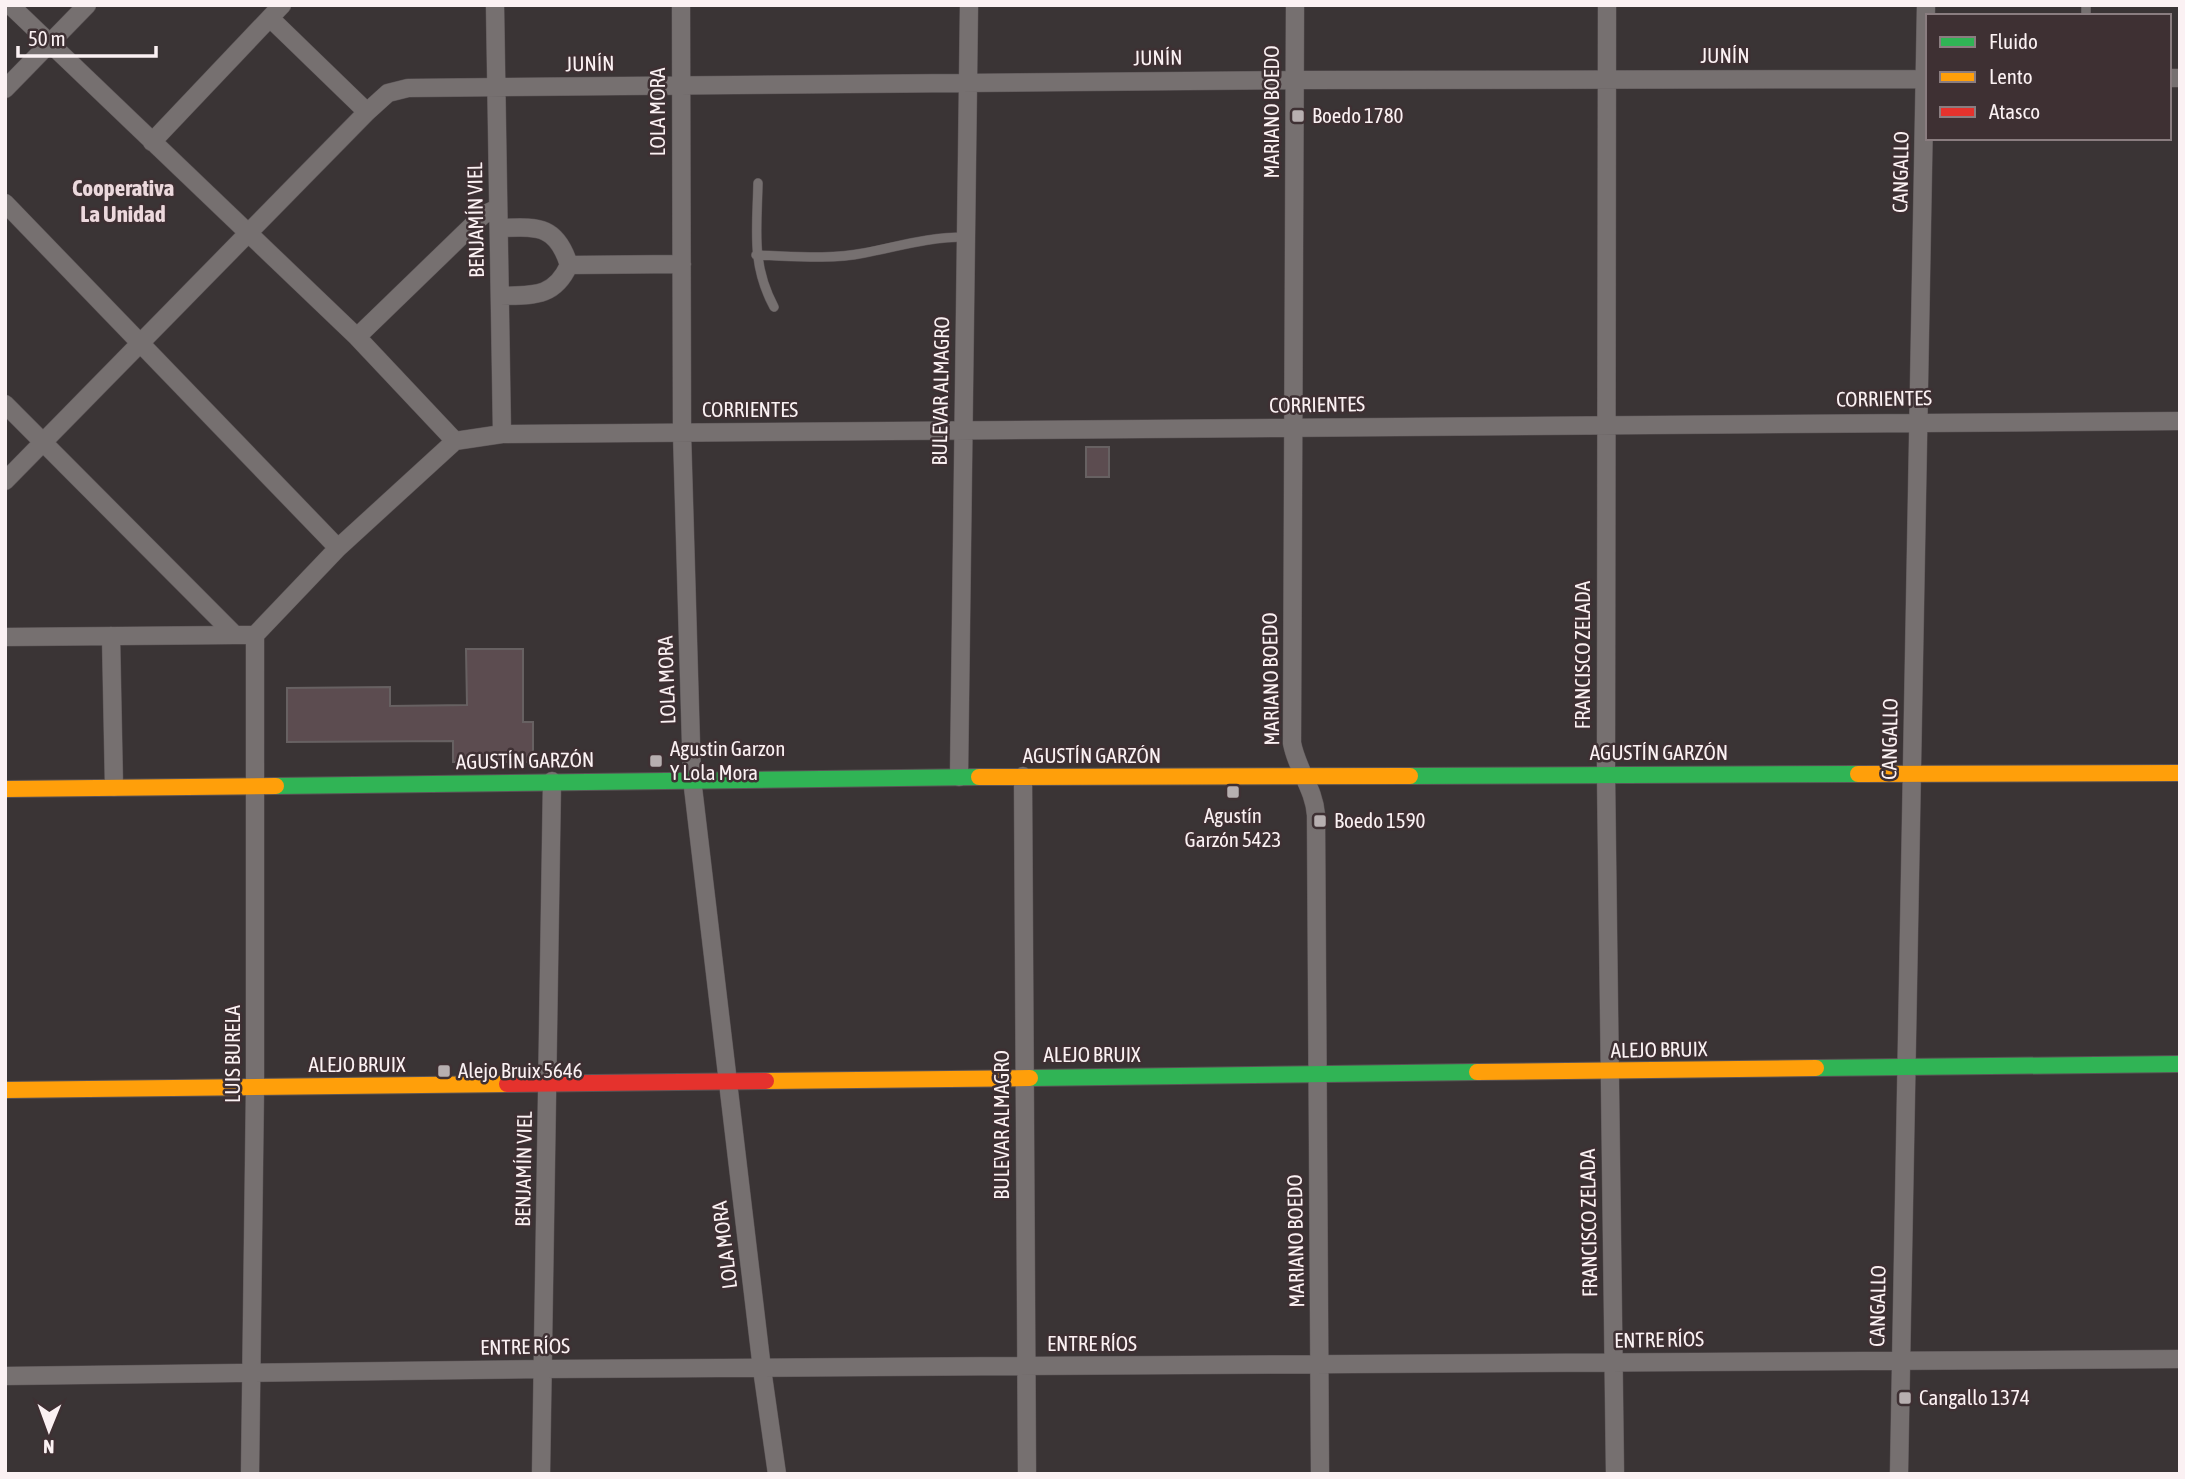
<svg xmlns="http://www.w3.org/2000/svg" width="2185" height="1479" font-family="'Asap Condensed',sans-serif">
	<style>
		.building { fill: #5c4c50; stroke: #676162; stroke-width: 2 }
		.lines { fill: none; stroke-linecap: round; stroke-linejoin: round }
		.lane-casing { stroke: #5a5355; stroke-width: 10 }
		.street-casing { stroke: #5a5355; stroke-width: 19 }
		.fast-casing { stroke: #5a5355; stroke-width: 18 }
		.slow-casing { stroke: #5a5355; stroke-width: 18 }
		.jam-casing { stroke: #5a5355; stroke-width: 18 }
		.lane { stroke: #767070; stroke-width: 9 }
		.street { stroke: #767070; stroke-width: 18 }
		.fast { stroke: #30b455; stroke-width: 16 }
		.slow { stroke: #ff9f0a; stroke-width: 16 }
		.jam { stroke: #e5322d; stroke-width: 16 }
		.poi-dot { fill: #b7afb0; stroke: #3e3033; stroke-width: 2.5 }
		.labels { text-anchor: middle; stroke-width: 5; stroke-linejoin: round; paint-order: stroke }
		.street-label { font-size: 21px; fill: #fbf1f3; stroke: #3e3033 }
		.poi-label { font-size: 21px; fill: #fbf1f3; stroke: #3e3033; text-anchor: start }
		.neighbourhood-label { font-size: 23px; font-weight: bold; fill: #ecd9dd; stroke: #3e3033 }
	</style>
	<rect width="100%" height="100%" fill="#3a3435"/>
	<path class="building" d="M1086 447H1109V477H1086Z
		M466 649H523V722H533V762H453V741L287 742V688L390 687V706L467 705Z"/>
	<g class="lines">
		<defs>
			<path id="lane" d="M2086 5V16
				M758 183C757 230 751 264 774 307
				M756 255C792 256 829 260 864 253 900 246 928 237 966 237"/>
			<path id="street" d="M10 5 357 337 455 441
				M495 5 502 434
				M681 5 682 433 692 779 762 1369 777 1474
				M1295 5 1292 743C1297 770 1314 788 1316 815L1320 1474
				M1607 5 1606 774 1615 1474
				M270 18 367 112
				M2169 78H2180
				M5 89 87 5
				M152 142 282 5
				M5 203 338 548
				M500 228C537 227 556 224 569 265 554 298 533 295 500 296
				M569 265 682 264
				M357 337 483 215 498 208
				M5 404 235 635H255L338 548 455 441
				M455 441 502 434 2180 421
				M5 481 367 112 388 93 408 88 1294 80 1928 79
				M111 636 114 787
				M5 637 235 635
				M1023 776 1027 1474
				M959 777 969 5
				M5 1376 543 1369 2180 1359
				M250 1474 255 1087V635
				M541 1474 552 781
				M1899 1474 1926 5"/>
			<path id="fast" d="M1410 776 1858 774
				M276 786 979 777
				M1816 1068 2180 1064
				M1030 1078 1477 1072"/>
			<path id="slow" d="M1858 774 2180 773
				M979 777 1410 776
				M5 789 276 786
				M1477 1072 1816 1068
				M766 1081 1030 1078
				M5 1090 507 1084"/>
			<path id="jam" d="M507 1084 766 1081"/>
		</defs>
		<use href="#lane" class="lane-casing"/>
		<use href="#street" class="street-casing"/>
		<use href="#fast" class="fast-casing"/>
		<use href="#slow" class="slow-casing"/>
		<use href="#jam" class="jam-casing"/>
		<use href="#lane" class="lane"/>
		<use href="#street" class="street"/>
		<use href="#fast" class="fast"/>
		<use href="#slow" class="slow"/>
		<use href="#jam" class="jam"/>
	</g>
	<g class="poi-dot">
		<rect x="1291" y="109" width="14" height="14" rx="3.5"/>
		<rect x="649" y="754" width="14" height="14" rx="3.5"/>
		<rect x="1226" y="785" width="14" height="14" rx="3.5"/>
		<rect x="1313" y="814" width="14" height="14" rx="3.5"/>
		<rect x="437" y="1064" width="14" height="14" rx="3.5"/>
		<rect x="1898" y="1391" width="14" height="14" rx="3.5"/>
	</g>
	<g class="labels">
		<g class="street-label">
			<text x="1725" y="63">JUNÍN</text>
			<text transform="translate(1158 58) rotate(-1)" y="7">JUNÍN</text>
			<text transform="translate(590 64) rotate(-1)" y="7">JUNÍN</text>
			<text transform="translate(658 112) rotate(-90)" y="7">LOLA MORA</text>
			<text transform="translate(1272 112) rotate(-90)" y="7">MARIANO BOEDO</text>
			<text transform="translate(1901 172) rotate(-89)" y="7">CANGALLO</text>
			<text transform="translate(476 220) rotate(-91)" y="7">BENJAMÍN VIEL</text>
			<text transform="translate(941 391) rotate(-89)" y="7">BULEVAR ALMAGRO</text>
			<text transform="translate(1884 399) rotate(-1)" y="7">CORRIENTES</text>
			<text transform="translate(1317 405) rotate(-1)" y="7">CORRIENTES</text>
			<text x="750" y="417">CORRIENTES</text>
			<text transform="translate(1583 655) rotate(-90)" y="7">FRANCISCO ZELADA</text>
			<text transform="translate(1271 679) rotate(-91)" y="7">MARIANO BOEDO</text>
			<text transform="translate(667 680) rotate(-92)" y="7">LOLA MORA</text>
			<text transform="translate(1890 739) rotate(-89)" y="7">CANGALLO</text>
			<text x="1659" y="760">AGUSTÍN GARZÓN</text>
			<text x="1092" y="763">AGUSTÍN GARZÓN</text>
			<text transform="translate(525 761) rotate(-1)" y="7">AGUSTÍN GARZÓN</text>
			<text transform="translate(1659 1050) rotate(-1)" y="7">ALEJO BRUIX</text>
			<text transform="translate(233 1054) rotate(-90)" y="7">LUIS BURELA</text>
			<text x="1092" y="1062">ALEJO BRUIX</text>
			<text x="357" y="1072">ALEJO BRUIX</text>
			<text transform="translate(1002 1125) rotate(-90)" y="7">BULEVAR ALMAGRO</text>
			<text transform="translate(524 1169) rotate(-89)" y="7">BENJAMÍN VIEL</text>
			<text transform="translate(1589 1223) rotate(-91)" y="7">FRANCISCO ZELADA</text>
			<text transform="translate(1296 1241) rotate(-91)" y="7">MARIANO BOEDO</text>
			<text transform="translate(725 1245) rotate(-97)" y="7">LOLA MORA</text>
			<text transform="translate(1878 1306) rotate(-89)" y="7">CANGALLO</text>
			<text transform="translate(1659 1340) rotate(-1)" y="7">ENTRE RÍOS</text>
			<text x="1092" y="1351">ENTRE RÍOS</text>
			<text transform="translate(525 1347) rotate(-1)" y="7">ENTRE RÍOS</text>
		</g>
		<g class="poi-label">
			<text x="1312" y="123">Boedo 1780</text>
			<text x="670" y="756">Agustin Garzon<tspan x="670" dy="24">Y Lola Mora</tspan></text>
			<text x="1233" y="823" text-anchor="middle">Agustín<tspan x="1233" dy="24">Garzón 5423</tspan></text>
			<text x="1334" y="828">Boedo 1590</text>
			<text x="458" y="1078">Alejo Bruix 5646</text>
			<text x="1919" y="1405">Cangallo 1374</text>
		</g>
		<g class="neighbourhood-label">
			<text x="123" y="196">Cooperativa<tspan x="123" dy="26">La Unidad</tspan></text>
		</g>
	</g>
	<rect width="2185" height="1479" fill="none" stroke="#fbf1f3" stroke-width="14"/>
	<rect x="1926" y="14" width="245" height="126" fill="#3e3033" stroke="#8a7d80" stroke-width="2"/>
	<rect x="1940" y="37" width="35" height="10" fill="#30b455" stroke="#8a7d80" stroke-width="2"/>
	<text x="1989" y="49" font-size="21" fill="#fbf1f3">Fluido</text>
	<rect x="1940" y="72" width="35" height="10" fill="#ff9f0a" stroke="#8a7d80" stroke-width="2"/>
	<text x="1989" y="84" font-size="21" fill="#fbf1f3">Lento</text>
	<rect x="1940" y="107" width="35" height="10" fill="#e5322d" stroke="#8a7d80" stroke-width="2"/>
	<text x="1989" y="119" font-size="21" fill="#fbf1f3">Atasco</text>
	<g transform="translate(49 1430) rotate(181)" stroke="#3e3033" stroke-width="5" paint-order="stroke">
	<path d="M0-5L12 26L0 18L-12 26Z" fill="#fbf1f3"/>
	<text y="-10" font-size="19" font-weight="bold" text-anchor="middle" fill="#fbf1f3">N</text>
	</g>
	<path d="M18 46v10h138v-10" fill="none" stroke="#fbf1f3" stroke-width="3.5"/>
	<text x="28" y="46" font-size="21" fill="#fbf1f3" stroke="#3e3033" stroke-width="5" paint-order="stroke">50 m</text>
</svg>
